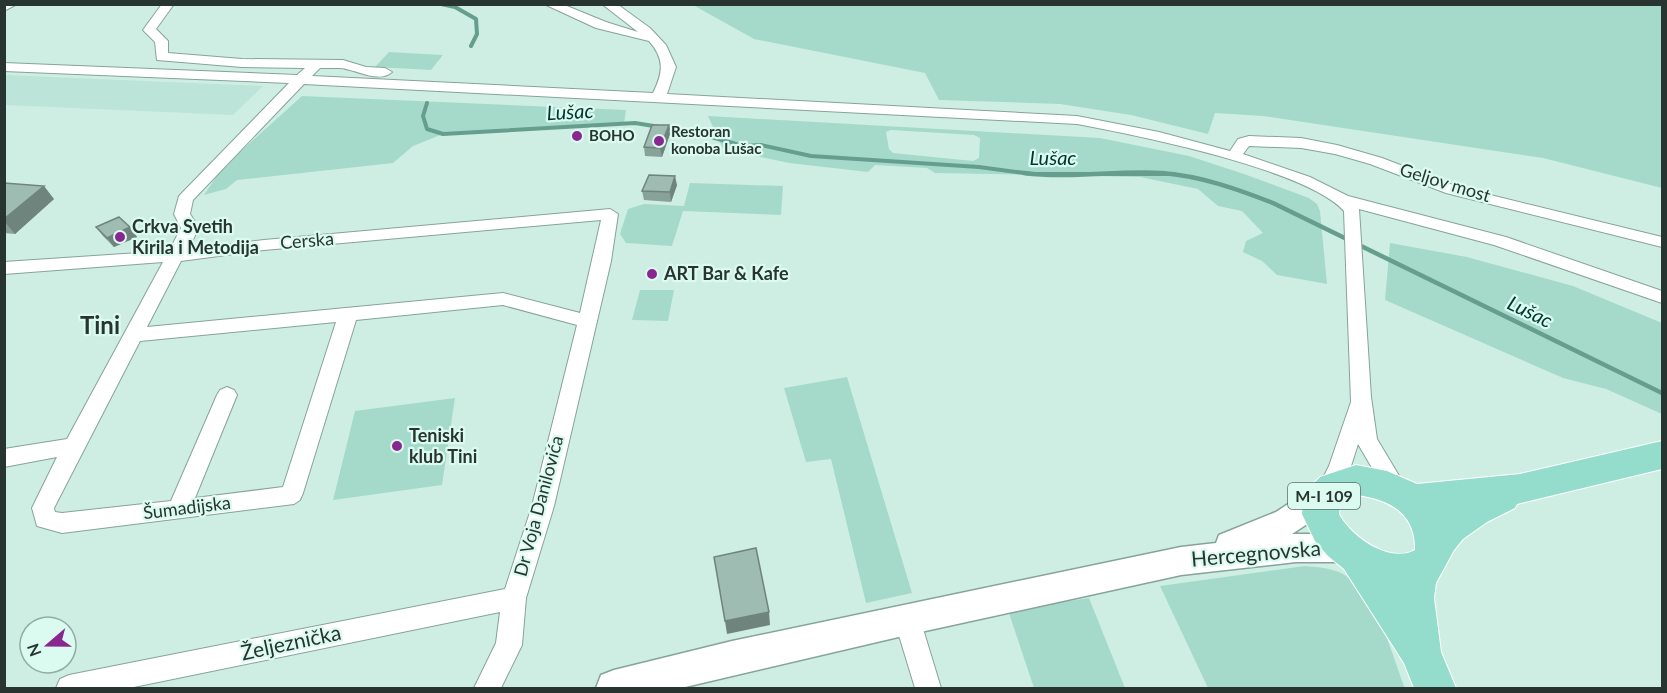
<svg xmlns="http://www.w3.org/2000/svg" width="1667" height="693" font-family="Lato,sans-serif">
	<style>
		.built { fill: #bce4d8 }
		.green { fill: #a5daca; fill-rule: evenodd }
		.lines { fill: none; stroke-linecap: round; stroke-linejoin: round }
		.stream-far1 { stroke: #669e8e; stroke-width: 4 }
		.stream { stroke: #669e8e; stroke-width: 4.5 }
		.street-casing { stroke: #86a39a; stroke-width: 2 }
		.secondary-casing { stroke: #86a39a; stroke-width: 3 }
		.primary-casing { stroke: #fff; stroke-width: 2 }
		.street { fill: #fff; fill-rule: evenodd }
		.secondary { fill: #fff; fill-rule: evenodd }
		.primary { fill: #94ddcc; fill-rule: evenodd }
		.wall { fill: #88a299 }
		.shaded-wall { fill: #6f847d }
		.building { fill: #9ebcb2; stroke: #6f847d; stroke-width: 1.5 }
		.poi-dot { fill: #882790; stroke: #dbfbf1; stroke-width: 2 }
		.labels { text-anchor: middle; stroke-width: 4.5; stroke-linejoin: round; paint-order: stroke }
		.far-poi-label { font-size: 15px; font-weight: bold; fill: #283430; stroke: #dbfbf1; text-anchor: start }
		.shield { fill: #dbfbf1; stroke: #5e706a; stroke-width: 1.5 }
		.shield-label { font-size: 16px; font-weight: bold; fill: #283430 }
		.street-label { font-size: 18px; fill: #283430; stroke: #dbfbf1 }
		.poi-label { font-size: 18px; font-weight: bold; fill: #283430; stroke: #dbfbf1; text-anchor: start }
		.water-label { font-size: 20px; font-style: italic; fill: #00362b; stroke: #dbfbf1 }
		.near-street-label { font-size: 21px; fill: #283430; stroke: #dbfbf1 }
		.district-label { font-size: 24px; font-weight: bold; fill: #283430; stroke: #dbfbf1 }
	</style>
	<rect width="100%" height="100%" fill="#ceeee4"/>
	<path class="built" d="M5 75 263 86 233 115 5 105Z"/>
	<path class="green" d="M693 5H1662V188L1543 158 1263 116 1215 113 1208 134 1131 115 1060 104 939 100 925 73 754 39Z
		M389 52 443 55 431 70 375 67Z
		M302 96 626 110 624 124 443 134 413 146 393 163 237 180 226 189 204 195 222 168Z
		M708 116 1100 138 1189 156 1244 174 1309 198 1317 204 1320 211 1327 284 1277 275 1262 261 1243 252 1246 241 1263 233 1242 211 1218 206 1198 189 1140 177 935 173 927 168 875 165 868 172 789 163 723 149ZM891 130 974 135 980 138 979 158 973 161 893 153 889 149 886 132Z
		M690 183 783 186 781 215 683 211 672 246 626 243 620 234 628 209 644 204 684 206Z
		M1390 243 1467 257 1573 286 1662 323V414L1606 389 1563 378 1385 300Z
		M640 290H674L668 321 632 320Z
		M847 377 912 593 866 603 831 459 806 462 784 388Z
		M455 398 442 485 333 500 355 411Z
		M1305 566C1317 567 1330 568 1341 573 1376 590 1392 655 1405 688H1208L1160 586Z
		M1089 598 1125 688H1034L1008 610Z"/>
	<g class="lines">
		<path class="stream-far1" d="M441 4 455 7 476 19 477 34 471 46
			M427 103 423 116 427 129 443 134 635 123 697 133 743 146 761 145 811 156 979 167 1032 174H1174"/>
		<path class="stream" d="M1024 173C1070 179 1117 170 1162 173 1201 176 1237 189 1273 203L1662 393"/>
		<defs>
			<path id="street" d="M4 4H17L4 11Z
				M162 4H174L156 29 168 41V53L242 59 343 60 366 67 385 68 392 72C379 84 355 69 340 68 333 68 326 68 320 68L312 76 653 93C663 73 665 59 649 41L596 28 544 4H562L606 22 638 32 602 4H617L650 28 666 45 676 67 667 94 1077 116 1159 132 1230 151 1238 139 1249 136 1301 138 1337 145 1382 158 1458 187 1662 237V247L1446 193 1370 164 1335 154 1301 148 1249 146 1243 154 1310 177 1348 196 1506 237 1662 291V303L1494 245 1359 209 1371 397 1377 439 1407 489 1404 495 1396 498 1388 495 1358 444 1351 466 1336 497 1328 499 1320 497 1317 490 1329 466 1351 402 1344 211C1306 169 1136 135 1077 124L304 84 193 200 190 214 199 228 188 249 264 240 610 209 618 214 611 261 554 506 526 598 522 645 501 688H474L496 643 500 612 129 688H56L60 679 69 675 505 589 532 506 577 325 503 305 356 320 303 493 300 500 294 504 62 533 37 526 32 508 57 457 4 467V449L67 439 163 262 4 274V262L169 251 181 228 174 214 179 196 289 83 4 71V63L297 75 305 68 242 67 157 60 155 42 143 30ZM601 220 580 313 503 293 147 327 181 261 264 250ZM336 322 283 487 195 498 237 395 234 390 227 387 220 390 217 395 171 501 62 513 55 512 54 508 140 341Z
				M907 607 916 611 920 619 941 688H915L894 619 898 611Z"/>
			<path id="secondary" d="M1322 485 1333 489 1338 498 1333 507 1292 534H1343L1355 538 1359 548 1355 558 1343 562H1296L1181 575 907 635 681 688H596L601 675 614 670 732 641 1181 547 1216 543 1219 535 1276 512 1311 489Z"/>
			<path id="primary" d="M1662 441V469L1517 504 1515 508 1487 522 1463 539 1454 550 1436 583 1434 598 1441 652 1456 688H1414L1404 663 1344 569 1328 556 1315 541 1302 514 1303 499 1309 488 1320 477 1356 465 1387 471 1417 484 1520 474ZM1356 495C1388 499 1416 512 1415 550 1390 564 1351 537 1339 514 1340 501 1344 498 1356 495Z"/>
		</defs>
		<use href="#street" class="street-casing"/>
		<use href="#secondary" class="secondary-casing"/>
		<use href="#primary" class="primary-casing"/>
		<use href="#street" class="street"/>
		<use href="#secondary" class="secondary"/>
		<use href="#primary" class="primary"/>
	</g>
	<path class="wall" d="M670 134 662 157 645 156 644 147Z
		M4 183 54 199 15 234 4 233Z
		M677 185 671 202 644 200 642 191Z
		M96 227H130L137 237 114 247 103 236Z"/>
	<path class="shaded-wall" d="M669 125 670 134 662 157 660 148Z
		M675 176 677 185 671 202 670 192Z
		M44 186 54 199 15 234 4 221V219Z
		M130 227 137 237 114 247 107 238Z
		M769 612 770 625 727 634 725 621Z"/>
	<path class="building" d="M652 125H669L660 148 644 147Z
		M649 175 675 176 670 192 642 191Z
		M4 183 44 186 4 219Z
		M119 217 130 227 107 238 96 227Z
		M756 548 769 612 725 621 714 557Z"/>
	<g class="poi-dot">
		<circle cx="577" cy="136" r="6"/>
		<circle cx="659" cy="141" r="6"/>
		<circle cx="120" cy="237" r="6"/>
		<circle cx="652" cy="274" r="6"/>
		<circle cx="397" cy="446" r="6"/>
	</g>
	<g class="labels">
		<g class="far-poi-label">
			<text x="671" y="137">Restoran<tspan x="671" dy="17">konoba Lušac</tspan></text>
			<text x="589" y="141">BOHO</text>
		</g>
		<rect class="shield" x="1288" y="483" width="72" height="26" rx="4.5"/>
		<g class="shield-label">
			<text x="1324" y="502">M-I 109</text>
		</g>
		<g class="street-label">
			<text transform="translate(1445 183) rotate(17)" y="6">Geljov most</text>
			<text transform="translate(307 241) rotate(-5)" y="6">Cerska</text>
			<text transform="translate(539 506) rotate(-75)" y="6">Dr Voja Danilovića</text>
			<text transform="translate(187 508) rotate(-7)" y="6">Šumadijska</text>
		</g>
		<g class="poi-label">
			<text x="132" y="233">Crkva Svetih<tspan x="132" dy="21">Kirila i Metodija</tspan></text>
			<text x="664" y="280">ART Bar &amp; Кafe</text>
			<text x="409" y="442">Teniski<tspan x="409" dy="21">klub Tini</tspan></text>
		</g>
		<g class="water-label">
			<text transform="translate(570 112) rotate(-3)" y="7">Lušac</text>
			<text x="1053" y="165">Lušac</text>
			<text transform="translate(1530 312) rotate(26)" y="7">Lušac</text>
		</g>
		<g class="near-street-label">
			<text transform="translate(1256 554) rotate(-5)" y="7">Hercegnovska</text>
			<text transform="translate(291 643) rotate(-12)" y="7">Željeznička</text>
		</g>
		<g class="district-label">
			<text x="100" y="334">Tini</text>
		</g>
	</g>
	<rect width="1667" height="693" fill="none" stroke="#283430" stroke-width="12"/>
	<g transform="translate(48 645) rotate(250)"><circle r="28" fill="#dbfbf1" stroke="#93aba4" stroke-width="1.5"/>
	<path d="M0-4.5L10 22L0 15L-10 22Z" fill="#882790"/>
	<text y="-9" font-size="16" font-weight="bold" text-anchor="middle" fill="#283430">N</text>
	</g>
</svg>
